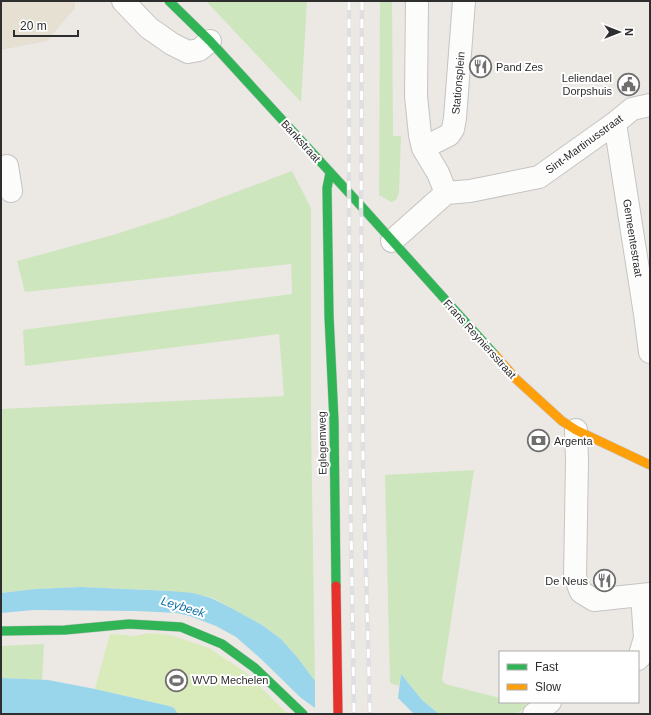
<svg xmlns="http://www.w3.org/2000/svg" width="651" height="715" font-family="Arial,sans-serif">
	<style>
		.education { fill: #e6e0d3 }
		.green { fill: #cee6be }
		.pitch { fill: #d9eabb }
		.water { fill: #99d6ec }
		.lines { fill: none; stroke-linecap: round; stroke-linejoin: round }
		.street-casing { stroke: #c5c4c5; stroke-width: 24 }
		.fast-casing { stroke: #c5c4c5; stroke-width: 10 }
		.slow-casing { stroke: #c5c4c5; stroke-width: 10 }
		.jam-casing { stroke: #c5c4c5; stroke-width: 10 }
		.street { stroke: #fcfcfb; stroke-width: 22 }
		.fast { stroke: #30b455; stroke-width: 9 }
		.slow { stroke: #ff9f0a; stroke-width: 9 }
		.jam { stroke: #e5322d; stroke-width: 9 }
		.rail-casing { stroke: #dfdfe1; stroke-width: 4.5 }
		.rail { stroke: #fff; stroke-width: 3; stroke-dasharray: 9; stroke-linecap: butt }
		.labels { text-anchor: middle; stroke-width: 4; stroke-linejoin: round; paint-order: stroke }
		.poi-label { font-size: 11px; fill: #2e2e2e; stroke: #fff; text-anchor: start }
		.street-label { font-size: 11px; fill: #2e2e2e; stroke: #fff }
		.water-label { font-size: 12px; font-style: italic; fill: #0d6fa3; stroke: #fff }
	</style>
	<rect width="100%" height="100%" fill="#ece8e4"/>
	<path class="education" d="M1 1H75V8L47 41 1 50Z"/>
	<path class="green" d="M206 1H307L301 102Z
		M380 1H392L393 136H401L399 193 396 200 391 202 379 195Z
		M292 171 311 208V423L315 681 297 657 281 639 262 625 211 597 170 591 81 587 35 589 1 593V409L284 396 279 334 25 366 23 330 292 294 291 264 25 292 17 261 113 235 172 216Z
		M474 470 442 680 445 684 500 698V702H516L528 705 517 714H439L422 700 401 674 399 686 390 683 385 475Z
		M44 644 42 680 1 678V646Z"/>
	<path class="pitch" d="M149 633 170 635 209 648 245 672 288 714H178L177 712 169 706 95 689 110 634 135 636Z"/>
	<path class="water" d="M81 587 170 591 193 593 211 598 233 609 262 625 281 639 297 657 315 681V708L300 697 260 658 236 637 216 626 190 616 177 613 136 611 34 610 1 613V593L35 589Z
		M401 674 422 700 439 714H414L398 698Z
		M1 678 48 680 95 689 169 706 174 708 178 714H1Z"/>
	<g class="lines">
		<defs>
			<path id="street" d="M123 1 149 28 172 44 188 52 199 50 210 41
				M417 1 416 96 420 135 423 148 438 173 446 193
				M615 123 645 314 650 352
				M423 148 449 135 453 129 455 118 464 1
				M1 168 7 166 11 191
				M446 193 470 191 539 177 615 123 632 109 650 105
				M392 241 446 193
				M576 430 577 461 575 577 581 592 594 600 650 594
				M638 659 639 658 645 638 642 595
				M534 714 550 702"/>
			<path id="fast" d="M169 1 210 41 361 206 495 355
				M330 173 327 188 329 316 334 421 336 586
				M1 631 65 630 129 624 181 627 222 644 255 668 303 714"/>
			<path id="slow" d="M495 355 516 379 562 421 576 430 650 465"/>
			<path id="jam" d="M336 586 338 714"/>
		</defs>
		<use href="#street" class="street-casing"/>
		<use href="#fast" class="fast-casing"/>
		<use href="#slow" class="slow-casing"/>
		<use href="#jam" class="jam-casing"/>
		<use href="#street" class="street"/>
		<use href="#fast" class="fast"/>
		<use href="#slow" class="slow"/>
		<use href="#jam" class="jam"/>
		<defs>
			<path id="rail" d="M349 1V194L350 463 354 714
				M362 1 361 206 363 463 370 714"/>
		</defs>
		<use href="#rail" class="rail-casing"/>
		<use href="#rail" class="rail"/>
	</g>
	<defs>
		<symbol id="restaurant-ring" viewBox="-11 -11 22 22"><circle r="9.5" fill="#fff" stroke="#706f6e" stroke-width="1.5"/><path d="M-5-6h1v4h1v-4h1v4h1v-4h1v5L-1.5 .5V6h-2V.5L-5-1ZM5-6V6H3V1.5H1.5Q1.5-4 5-6Z" fill="#706f6e"/></symbol>
		<symbol id="civic-ring" viewBox="-11 -11 22 22"><circle r="9.5" fill="#fff" stroke="#706f6e" stroke-width="1.5"/><path d="M-.6-6.5H3V-4.5H.6V-3L4-1V1h2V6H-6V1h2V-1L-.6-3ZM-1.2 2.5V6h2.4V2.5Z" fill="#706f6e"/></symbol>
		<symbol id="bank-ring" viewBox="-11 -11 22 22"><circle r="9.5" fill="#fff" stroke="#706f6e" stroke-width="1.5"/><path d="M-6-4H6V4H-6ZM0-2.3a2.3 2.3 0 1 0 0 4.6a2.3 2.3 0 1 0 0-4.6Z" fill="#706f6e"/></symbol>
		<symbol id="stadium-ring" viewBox="-11 -11 22 22"><circle r="9.5" fill="#fff" stroke="#706f6e" stroke-width="1.5"/><path d="M0-5a6.5 5 0 1 0 0 10a6.5 5 0 1 0 0-10ZM-3.5-1.8h7v3.6h-7Z" fill="#706f6e"/></symbol>
	</defs>
	<g fill-rule="evenodd">
		<use href="#restaurant-ring" x="468" y="54" width="25" height="25"/>
		<use href="#civic-ring" x="616" y="72" width="25" height="25"/>
		<use href="#bank-ring" x="526" y="428" width="25" height="25"/>
		<use href="#restaurant-ring" x="592" y="568" width="25" height="25"/>
		<use href="#stadium-ring" x="164" y="668" width="25" height="25"/>
	</g>
	<g class="labels">
		<g class="poi-label">
			<text x="496" y="71">Pand Zes</text>
			<text x="612" y="82" text-anchor="end">Leliendael<tspan x="612" dy="13">Dorpshuis</tspan></text>
			<text x="554" y="445">Argenta</text>
			<text x="588" y="585" text-anchor="end">De Neus</text>
			<text x="192" y="684">WVD Mechelen</text>
		</g>
		<g class="street-label">
			<text transform="translate(458 83) rotate(-85)" y="4">Stationsplein</text>
			<text transform="translate(301 141) rotate(48)" y="4">Bankstraat</text>
			<text transform="translate(584 144) rotate(-36)" y="4">Sint-Martinusstraat</text>
			<text transform="translate(633 238) rotate(81)" y="4">Gemeentestraat</text>
			<text transform="translate(480 339) rotate(48)" y="4">Frans Reyniersstraat</text>
			<text transform="translate(322 443) rotate(-91)" y="4">Eglegemweg</text>
		</g>
		<g class="water-label">
			<text transform="translate(183 607) rotate(17)" y="4">Leybeek</text>
		</g>
	</g>
	<rect width="651" height="715" fill="none" stroke="#2e2e2e" stroke-width="4"/>
	<rect x="499" y="651" width="140" height="52" fill="#ffffff" stroke="#ababab"/>
	<rect x="507" y="664" width="20" height="6" fill="#30b455" stroke="#ababab"/>
	<text x="535" y="671" font-size="12" fill="#2e2e2e">Fast</text>
	<rect x="507" y="684" width="20" height="6" fill="#ff9f0a" stroke="#ababab"/>
	<text x="535" y="691" font-size="12" fill="#2e2e2e">Slow</text>
	<g transform="translate(619 32) rotate(90)" stroke="#ffffff" stroke-width="3" paint-order="stroke">
	<path d="M0-3L7 15L0 10L-7 15Z" fill="#2e2e2e"/>
	<text y="-6" font-size="11" font-weight="bold" text-anchor="middle" fill="#2e2e2e">N</text>
	</g>
	<path d="M14 30v6h64v-6" fill="none" stroke="#2e2e2e" stroke-width="2"/>
	<text x="20" y="30" font-size="12" fill="#2e2e2e" stroke="#ffffff" stroke-width="3" paint-order="stroke">20 m</text>
</svg>
